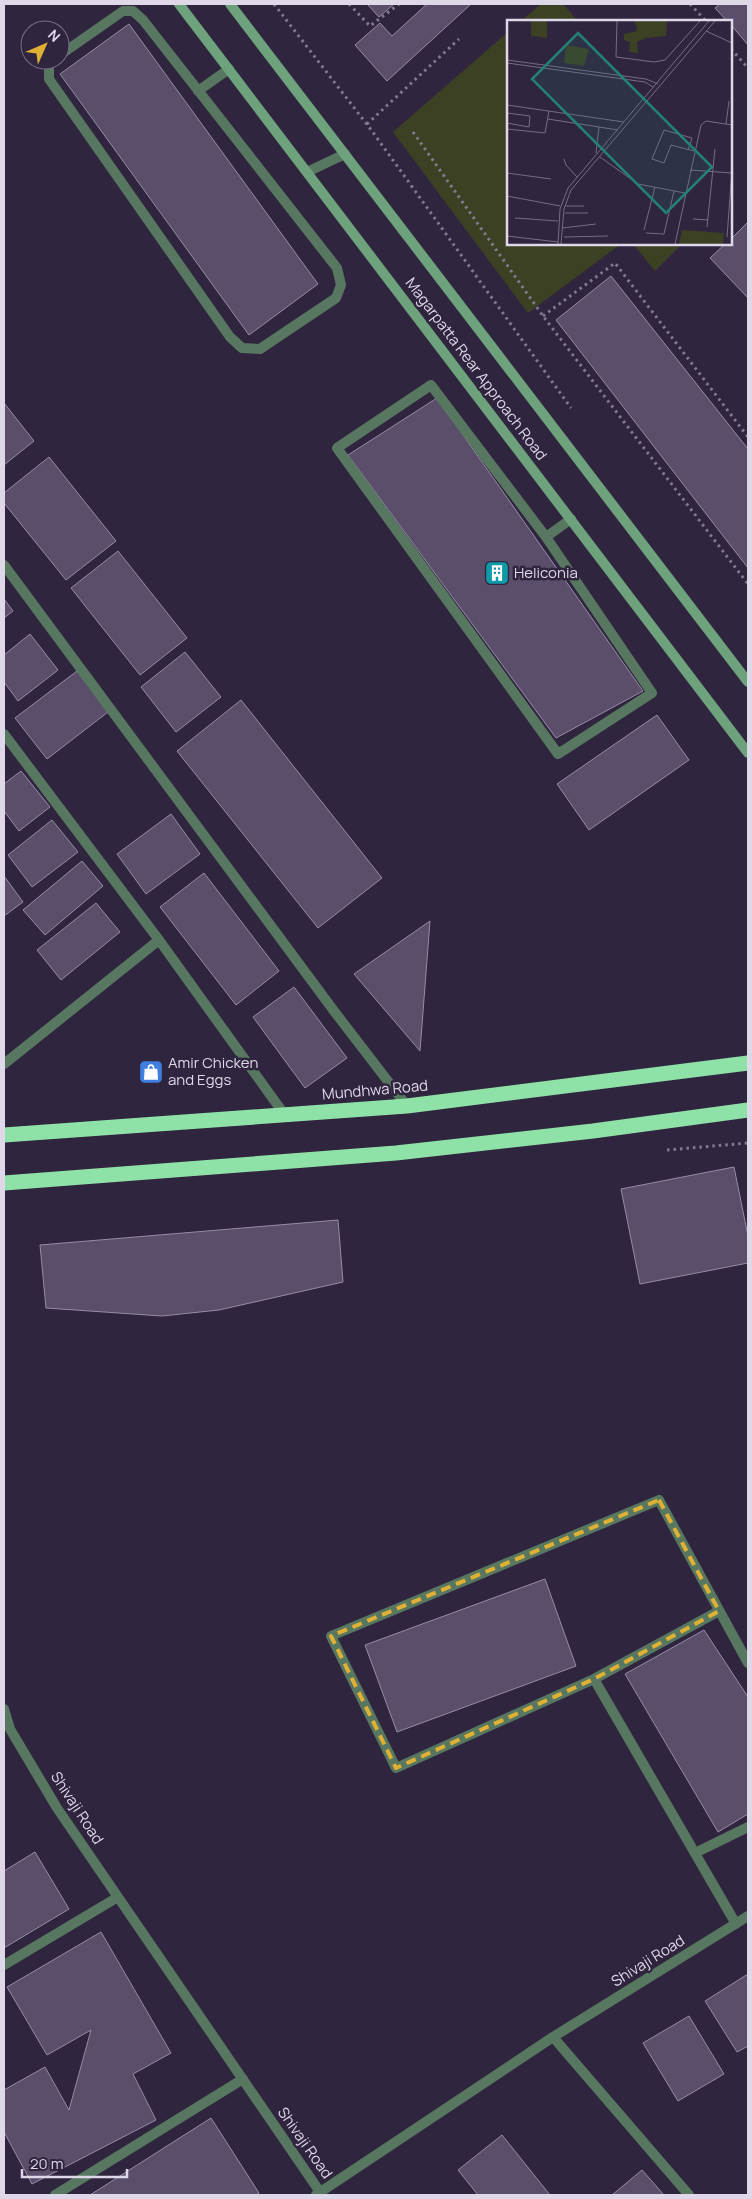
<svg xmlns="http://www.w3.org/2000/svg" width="752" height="2199" font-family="Manrope,sans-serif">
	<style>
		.green { fill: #3c4124 }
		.building { fill: #5a4e6a; stroke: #988baa }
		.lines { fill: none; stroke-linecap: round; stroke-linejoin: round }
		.path { stroke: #837a8f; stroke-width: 3; stroke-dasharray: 2.5 4; stroke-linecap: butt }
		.lane { stroke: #577760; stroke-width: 10 }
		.street { stroke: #577760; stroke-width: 10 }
		.secondary { stroke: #6ea27d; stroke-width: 10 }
		.highway { stroke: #8fe2a7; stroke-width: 15 }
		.marked { fill: none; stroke: #e0b034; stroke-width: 4; stroke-dasharray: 10 6; stroke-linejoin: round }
		.labels { text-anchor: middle; stroke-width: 5; stroke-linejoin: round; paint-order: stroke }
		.street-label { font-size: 15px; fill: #dfd8e9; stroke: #30253e }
		.poi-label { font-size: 15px; fill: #dfd8e9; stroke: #30253e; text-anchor: start }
		.inset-road { fill: none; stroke: #766d82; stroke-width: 1 }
		.view { fill: #24807a; fill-opacity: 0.15; stroke: #24807a; stroke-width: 2.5 }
		.inset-edge { fill: none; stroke: #dfd8e9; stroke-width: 2.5 }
	</style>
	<rect width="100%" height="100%" fill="#30253e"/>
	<path class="green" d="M541 4H563L578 21H521Z
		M508 32V244H621L528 313 393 132Z
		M633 244H682L655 271Z"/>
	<path class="building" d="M367 4H394L379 17Z
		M427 4H471L387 81 355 45 380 23 392 36Z
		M720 4H748V45L731 25V21H727L715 8Z
		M129 24 318 284 249 335 60 74Z
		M748 222V298L710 258 725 244H731V239Z
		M611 276 748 449V568L556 320Z
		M437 398 643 691 556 738 348 455Z
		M4 403 34 441 4 465Z
		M49 457 116 541 66 580 4 503V493Z
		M118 551 187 638 140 675 71 588Z
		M4 599 13 611 4 618Z
		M30 634 58 670 18 701 4 682V655Z
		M185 652 221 697 176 732 141 687Z
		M77 671 108 712 47 759 15 718Z
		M241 700 382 878 318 928 177 751Z
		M657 715 689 760 589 830 557 784Z
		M21 771 50 807 19 831 4 811V784Z
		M171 814 200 854 146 894 117 854Z
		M52 820 78 852 32 887 8 855Z
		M82 861 103 886 45 935 23 910Z
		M204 873 279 971 236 1005 160 907Z
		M4 876 23 902 4 916Z
		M96 903 120 932 61 980 37 950Z
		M430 921 420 1051 354 974Z
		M294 987 347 1058 305 1088 253 1017Z
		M734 1167 748 1236V1263L640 1284 621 1189Z
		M338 1220 343 1282 219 1310 162 1316 46 1308 40 1245Z
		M545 1579 576 1666 397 1732 365 1645Z
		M704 1630 748 1697V1814L718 1832 625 1674Z
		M35 1852 69 1909 4 1948V1871Z
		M101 1932 171 2053 133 2074 156 2120 32 2184 4 2132V2090L45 2067 69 2110 91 2030 47 2055 7 1987Z
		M748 1974V2046L737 2052 705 2001Z
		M689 2016 724 2074 678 2101 643 2043Z
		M211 2118 259 2193 256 2195H90Z
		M502 2135 550 2195H478L458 2170Z
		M642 2170 664 2195H612Z"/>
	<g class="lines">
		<path class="path" d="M274 4 372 131 571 408
			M349 4 370 26 399 4
			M690 4 706 21
			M731 49 748 68
			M367 124 459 39
			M413 132 543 316 748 584
			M543 316 615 263 748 437
			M667 1150 748 1143"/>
		<path class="lane" d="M54 60 49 64V79L230 337 242 348 260 349 336 298 341 285 337 268 143 20 133 11H123L60 55
			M198 91 229 69
			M307 172 345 154
			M546 537 652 693 558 754 337 448 431 385 546 537 571 519"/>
		<path class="street" d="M4 565 334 1011 407 1106
			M4 734 159 940 284 1114
			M4 1064 159 940
			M594 1679 719 1611
			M4 1709 10 1729 57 1808 320 2192
			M695 1853 748 1827
			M736 1924 594 1679 396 1768 331 1636 659 1500 748 1663
			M4 1965 118 1897
			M553 2037 689 2195
			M55 2195 243 2079
			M316 2195 553 2037 748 1916"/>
		<path class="secondary" d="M179 4 748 753
			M230 4 748 682"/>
		<path class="highway" d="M4 1135 407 1106 748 1063
			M4 1183 396 1153 593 1131 748 1110"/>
	</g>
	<path class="marked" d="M659 1500 719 1611 594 1679 396 1768 331 1636Z"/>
	<defs>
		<symbol id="building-square" viewBox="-11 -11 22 22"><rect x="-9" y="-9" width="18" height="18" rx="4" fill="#0f9aa8" stroke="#30253e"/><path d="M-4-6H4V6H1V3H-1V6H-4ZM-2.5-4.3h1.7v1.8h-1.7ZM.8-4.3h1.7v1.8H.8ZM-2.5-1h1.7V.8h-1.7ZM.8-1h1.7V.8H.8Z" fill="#fff"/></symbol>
		<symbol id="shop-square" viewBox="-11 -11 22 22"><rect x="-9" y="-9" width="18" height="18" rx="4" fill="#3f7fe0" stroke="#30253e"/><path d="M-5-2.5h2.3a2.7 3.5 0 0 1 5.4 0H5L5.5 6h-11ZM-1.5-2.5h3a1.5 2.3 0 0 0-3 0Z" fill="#fff"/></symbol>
	</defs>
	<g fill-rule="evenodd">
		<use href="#building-square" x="483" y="559" width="28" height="28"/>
		<use href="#shop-square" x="137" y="1058" width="28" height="28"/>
	</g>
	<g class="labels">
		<g class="street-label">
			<text transform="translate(476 369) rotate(53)" y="5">Magarpatta Rear Approach Road</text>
			<text transform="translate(375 1090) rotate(-5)" y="5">Mundhwa Road</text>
			<text transform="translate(77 1808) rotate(57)" y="5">Shivaji Road</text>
			<text transform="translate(648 1961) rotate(-32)" y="5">Shivaji Road</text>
			<text transform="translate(305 2143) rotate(55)" y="5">Shivaji Road</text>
		</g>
		<g class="poi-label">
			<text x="514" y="578">Heliconia</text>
			<text x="168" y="1068">Amir Chicken<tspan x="168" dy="17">and Eggs</tspan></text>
		</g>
	</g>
	<g transform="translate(507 20)">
		<rect width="225" height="225" fill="#30253e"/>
		<path d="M24 1H40V18L24 16ZM128 1H160L159 16 139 18 130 22 131 33 122 32 123 22 117 20V14L130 11ZM59 25 82 29 77 46 57 43ZM175 210 217 213 216 224H172Z" fill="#3c4124"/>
		<path class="inset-road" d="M110 1 109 37 147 42 158 40 193 1M199 11 225 23M0 40 139 59 151 64M0 43 138 62 146 67M0 85 117 102M0 93 23 96 22 107 0 103M41 99 111 110M219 104 222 81M0 109 38 113 42 91M181 130 185 118 157 110 145 139 157 143 164 125 187 131M89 133 92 107M93 137 131 164 178 173M57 139 59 145 70 157M183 150 225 153M0 153 44 159M0 176 53 186M59 186H77M58 193H81M8 198 51 201M186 199 201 200M200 207 208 129M55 208 89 204M137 210 148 167M139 213 157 214 167 171M0 216 51 222M57 217 101 216M220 217 225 150M51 224 53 189 61 168 202 1M54 224 57 189 64 170 208 1M168 224 194 105 199 101 225 105"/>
		<path class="view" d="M71 13 205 147 159 193 25 59Z"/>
		<rect width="225" height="225" class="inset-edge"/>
	</g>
	<rect width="752" height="2199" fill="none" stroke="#dfd8e9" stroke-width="10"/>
	<g transform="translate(45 45) rotate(45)"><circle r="24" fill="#30253e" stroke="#766d82"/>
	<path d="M0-4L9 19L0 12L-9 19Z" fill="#e0b034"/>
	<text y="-8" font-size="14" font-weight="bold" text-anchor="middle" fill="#dfd8e9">N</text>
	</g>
	<path d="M22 2169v8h105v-8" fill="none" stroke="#dfd8e9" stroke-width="2.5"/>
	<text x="30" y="2169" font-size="15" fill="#dfd8e9" stroke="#30253e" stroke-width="4" paint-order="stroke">20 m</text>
</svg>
